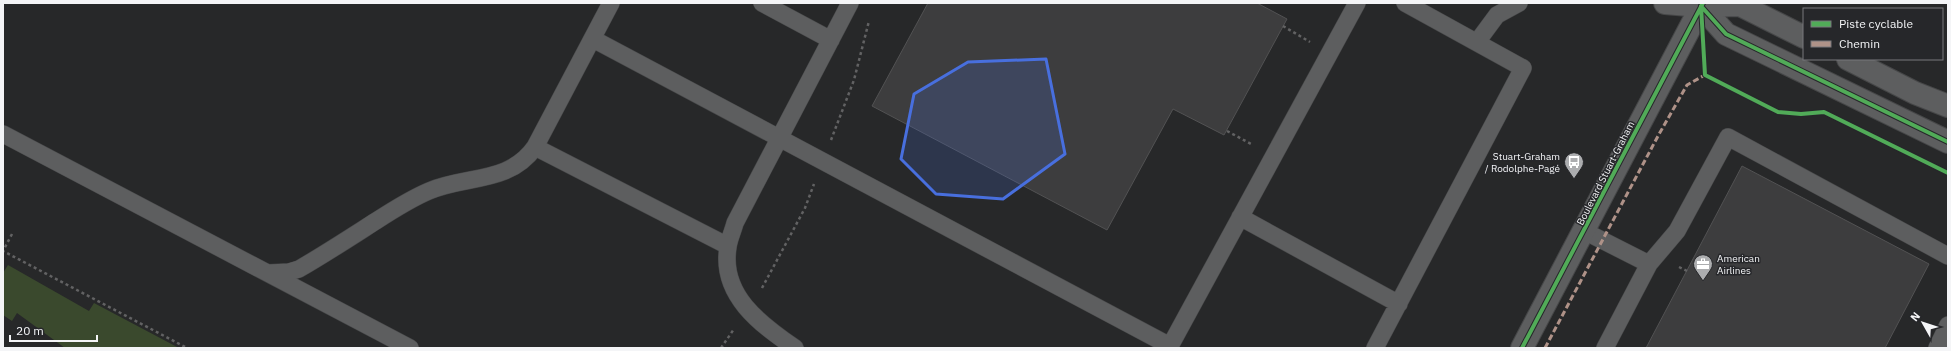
<svg xmlns="http://www.w3.org/2000/svg" width="1951" height="351" font-family="'IBM Plex Sans',sans-serif">
	<style>
		.green { fill: #3a492d }
		.building { fill: #3d3d3e; stroke: #525253 }
		.lines { fill: none; stroke-linecap: round; stroke-linejoin: round }
		.lane-casing { stroke: #464748; stroke-width: 18 }
		.street-casing { stroke: #464748; stroke-width: 24 }
		.path { stroke: #626263; stroke-width: 2.5; stroke-dasharray: 3 3; stroke-linecap: butt }
		.lane { stroke: #5d5e5f; stroke-width: 17 }
		.street { stroke: #5d5e5f; stroke-width: 22 }
		.quiet { stroke: #af9288; stroke-width: 3; stroke-dasharray: 6 3; stroke-linecap: butt }
		.cycleway-casing { stroke: #26272a; stroke-width: 6 }
		.cycleway { stroke: #51ab58; stroke-width: 4 }
		.marked { fill: #486fde; fill-opacity: 0.2; stroke: #486fde; stroke-width: 3; stroke-linejoin: round }
		.labels { text-anchor: middle; stroke-width: 3; stroke-linejoin: round; paint-order: stroke }
		.poi-label { font-size: 10px; fill: #f4f5f7; stroke: #26272a; text-anchor: end }
		.street-label { font-size: 10px; fill: #f4f5f7; stroke: #26272a }
	</style>
	<rect width="100%" height="100%" fill="#272829"/>
	<path class="green" d="M8 265 89 311 94 303 179 348H65L17 313 12 321 3 315V273Z"/>
	<path class="building" d="M928 3H1257L1287 19 1224 135 1173 109 1107 230 872 106Z
		M1742 166 1929 264 1885 348H1646Z"/>
	<g class="lines">
		<defs>
			<path id="lane" d="M611 3 535 147 728 246
				M762 3 831 40
				M593 39 1170 346
				M1477 42 1497 15 1519 3
				M3 134 410 348
				M1240 217 1399 304
				M1584 231 1649 264 1605 348
				M1649 264 1677 231 1728 137 1948 256
				M268 273 289 272 299 269C325 254 351 237 376 221 393 210 410 199 429 191 466 175 509 184 535 147
				M795 348C760 324 720 295 728 247 729 239 733 231 735 223L850 3
				M1169 348 1357 3
				M1375 348 1523 68 1405 3
				M1937 348 1948 325"/>
			<path id="street" d="M1665 3 1701 6 1740 5 1804 37
				M1701 6 1726 34 1948 142
				M1848 59 1915 93 1948 106
				M1522 348 1703 3"/>
		</defs>
		<use href="#lane" class="lane-casing"/>
		<use href="#street" class="street-casing"/>
		<path class="path" d="M1283 26 1310 42
			M1227 131 1253 145
			M831 140 854 80 869 21
			M12 234 3 251 187 348
			M1679 267 1687 271
			M762 288 805 208 814 184
			M721 348 734 329"/>
		<use href="#lane" class="lane"/>
		<use href="#street" class="street"/>
		<path class="quiet" d="M1545 348 1658 136 1687 85 1705 75"/>
		<defs>
			<path id="cycleway" d="M1701 6 1705 75 1778 112 1801 114 1824 112 1948 173
				M1701 6 1726 34 1948 142
				M1522 348 1703 3"/>
		</defs>
		<use href="#cycleway" class="cycleway-casing"/>
		<use href="#cycleway" class="cycleway"/>
	</g>
	<path class="marked" d="M1046 59 1065 154 1003 199 936 194 901 159 914 94 968 62Z"/>
	<defs>
		<symbol id="bus-pin" viewBox="-11 -11 22 30"><path d="M0 17L-7.5 6A9.5 9.5 0 1 1 7.5 6Z" fill="#acadaf" stroke="#26272a"/><path d="M-5-6H5V4H4V6H2V4H-2V6H-4V4H-5ZM-3.5-4V0h7V-4ZM-3.5 1.2v1.5H-2V1.2ZM2 1.2v1.5H3.5V1.2Z" fill="#fff"/></symbol>
		<symbol id="office-pin" viewBox="-11 -11 22 30"><path d="M0 17L-7.5 6A9.5 9.5 0 1 1 7.5 6Z" fill="#acadaf" stroke="#26272a"/><path d="M-6-3h4V-5.5h4V-3h4V5H-6ZM-1-4.5V-3h2v-1.5ZM-6 0V1H6V0Z" fill="#fff"/></symbol>
	</defs>
	<g fill-rule="evenodd">
		<use href="#bus-pin" x="1563" y="151" width="22" height="30"/>
		<use href="#office-pin" x="1692" y="253" width="22" height="30"/>
	</g>
	<g class="labels">
		<g class="poi-label">
			<text x="1560" y="160">Stuart-Graham<tspan x="1560" dy="12">/ Rodolphe-Pagé</tspan></text>
			<text x="1717" y="262" text-anchor="start">American<tspan x="1717" dy="12">Airlines</tspan></text>
		</g>
		<g class="street-label">
			<text transform="translate(1605 173) rotate(-63)" y="4">Boulevard Stuart-Graham</text>
		</g>
	</g>
	<rect width="1951" height="351" fill="none" stroke="#f4f5f7" stroke-width="8"/>
	<rect x="1803" y="8" width="140" height="52" fill="#26272a" stroke="#78797c"/>
	<rect x="1811" y="21" width="20" height="6" fill="#51ab58" stroke="#78797c"/>
	<text x="1839" y="28" font-size="12" fill="#f4f5f7">Piste cyclable</text>
	<rect x="1811" y="41" width="20" height="6" fill="#af9288" stroke="#78797c"/>
	<text x="1839" y="48" font-size="12" fill="#f4f5f7">Chemin</text>
	<g transform="translate(1923 323) rotate(309)" stroke="#26272a" stroke-width="3" paint-order="stroke">
	<path d="M0-3L7 15L0 10L-7 15Z" fill="#f4f5f7"/>
	<text y="-6" font-size="11" font-weight="bold" text-anchor="middle" fill="#f4f5f7">N</text>
	</g>
	<path d="M10 335v6h87v-6" fill="none" stroke="#f4f5f7" stroke-width="2"/>
	<text x="16" y="335" font-size="12" fill="#f4f5f7" stroke="#26272a" stroke-width="3" paint-order="stroke">20 m</text>
</svg>
